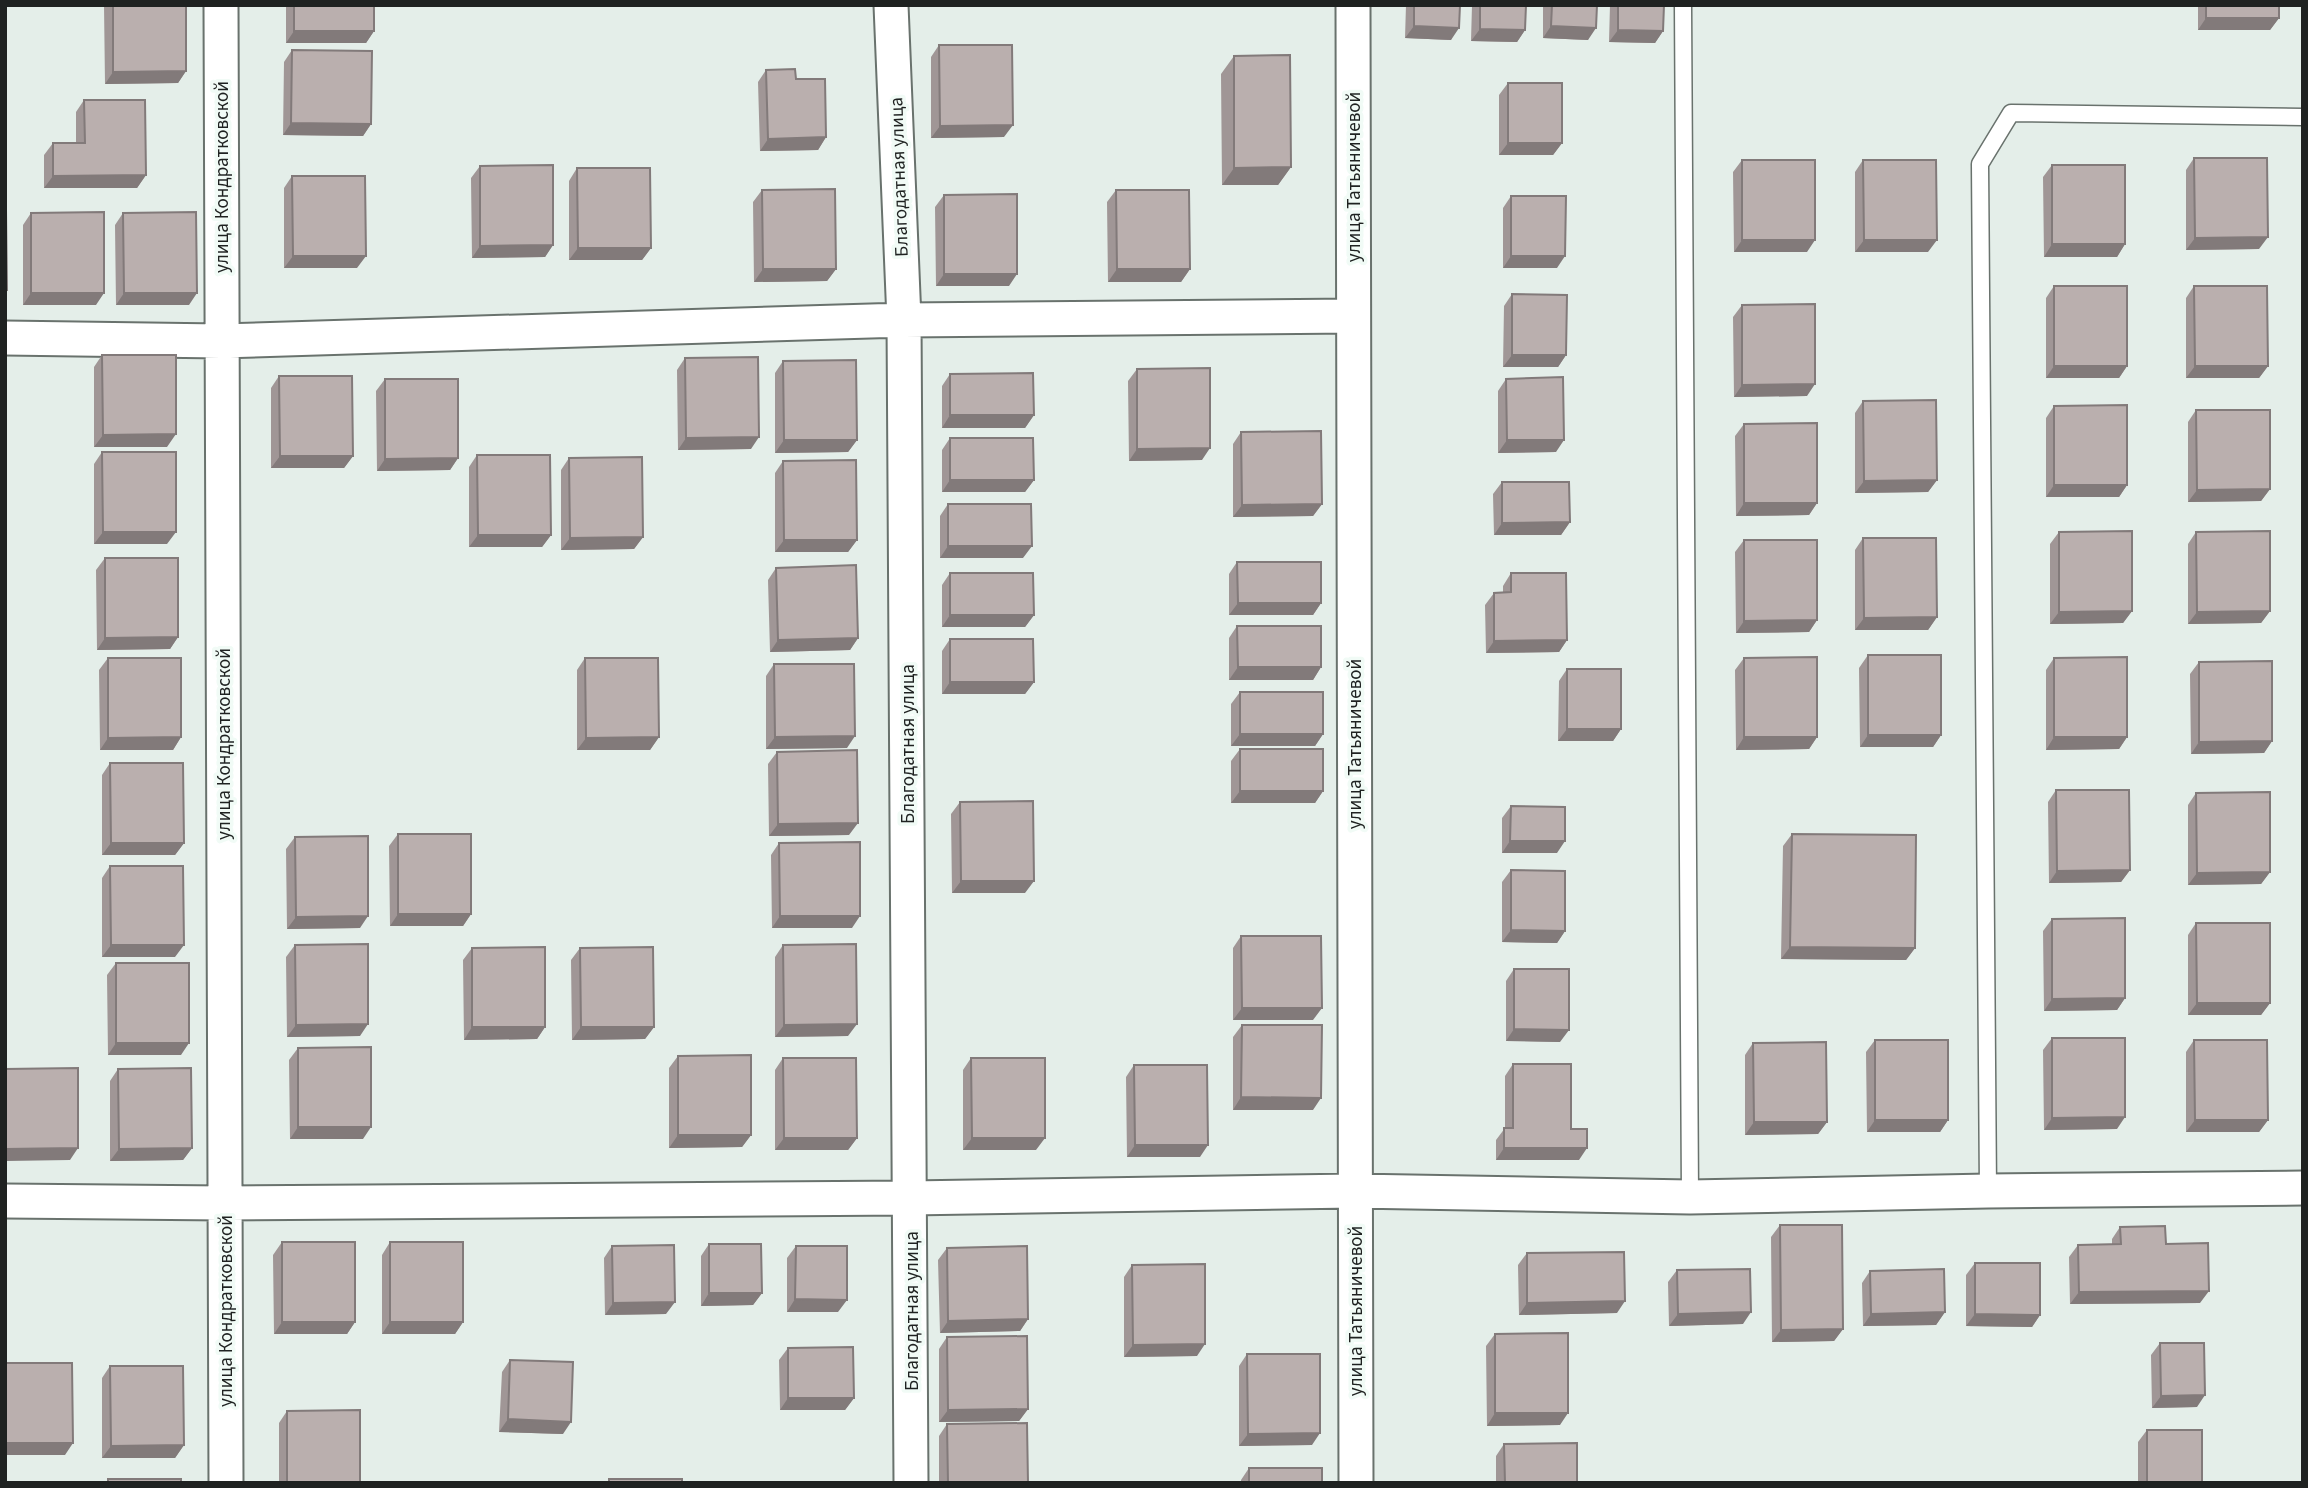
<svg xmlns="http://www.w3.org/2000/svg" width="2308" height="1488" font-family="'Source Sans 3',sans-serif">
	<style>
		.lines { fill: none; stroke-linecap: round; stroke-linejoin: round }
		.service-casing { stroke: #69726d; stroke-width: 19 }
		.minor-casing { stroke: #69726d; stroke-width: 37 }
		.service { stroke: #fff; stroke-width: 16 }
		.minor { stroke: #fff; stroke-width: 33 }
		.wall { fill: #a09696 }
		.shaded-wall { fill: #827a7a }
		.building { fill: #baafae; stroke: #827a7a; stroke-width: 2 }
		.labels { text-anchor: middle; stroke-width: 7; stroke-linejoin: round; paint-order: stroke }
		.street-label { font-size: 19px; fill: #1f2221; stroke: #f1fbf6 }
	</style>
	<rect width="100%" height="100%" fill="#e4eee9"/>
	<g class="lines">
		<defs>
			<path id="service" d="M1683 5 1690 1197
				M1988 1191 1980 164 2011 113 2303 117"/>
			<path id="minor" d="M221 5 226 1483
				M891 5 904 320 911 1483
				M1353 5 1356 1483
				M5 338 221 341 904 320 1353 316
				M5 1201 225 1203 910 1198 1354 1191 1690 1197 1988 1191 2303 1188"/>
		</defs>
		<use href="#service" class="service-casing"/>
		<use href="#minor" class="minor-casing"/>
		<use href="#service" class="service"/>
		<use href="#minor" class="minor"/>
	</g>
	<path class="wall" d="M104 5H186V71L178 83 105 84Z
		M286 5H374V31L366 43H286Z
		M1406 5H1460L1451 40 1405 38Z
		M1472 5H1526L1525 30 1517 42 1471 41Z
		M1543 5H1597L1588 40 1543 38Z
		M1610 5H1664L1663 31 1655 43 1609 42Z
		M2198 5H2279V18L2270 30H2198Z
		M939 45 1004 137 931 138V57Z
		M292 50 371 124 363 136 283 135 284 62Z
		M1234 56 1291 167 1278 185H1222L1221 74Z
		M766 70 796 79 826 137 818 150 760 151 758 82Z
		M1508 83 1562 143 1553 155H1499V95Z
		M84 100 146 175 137 188H44V155L53 143H76V112Z
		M2194 158 2259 249 2186 250V170Z
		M1742 160 1807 252H1734L1733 172Z
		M1863 160 1928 252H1855V172Z
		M2052 165 2125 244 2117 257H2044L2043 177Z
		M480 166 553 245 545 257 472 258 471 178Z
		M577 168 651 248 642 260H569V181Z
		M292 176 357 268H284V188Z
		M762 190 836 269 827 281 754 282 753 202Z
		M1116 190 1190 269 1181 282H1108L1107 202Z
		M944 195 1009 286H936L935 207Z
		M1511 196 1557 268H1503V208Z
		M31 213 96 305H23V225Z
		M123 213 189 305H116L115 225Z
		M2054 286 2127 366 2119 378H2046V298Z
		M2194 286 2268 366 2259 378H2186V298Z
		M1512 294 1566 355 1558 367H1503L1504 306Z
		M1742 305 1807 396 1734 397 1733 317Z
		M102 355 167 447H94V367Z
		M685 358 751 449 678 450 677 370Z
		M783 361 857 440 848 452 775 453V373Z
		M1137 369 1202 460 1129 461 1128 381Z
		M950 374 1034 415 1025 428H942V386Z
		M279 376 353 456 344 468H271V388Z
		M385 379 458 458 450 470 377 471 376 391Z
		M1506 379 1556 452 1498 453V391Z
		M1863 401 1937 480 1928 492 1855 493V413Z
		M2054 406 2127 485 2119 497H2046V418Z
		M2196 410 2270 489 2261 501 2188 502V422Z
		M1744 424 1817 503 1809 515 1736 516 1735 436Z
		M1241 432 1322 504 1313 516 1233 517V444Z
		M950 438 1034 480 1025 492H942V450Z
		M102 452 167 544H94V464Z
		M477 455 551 535 542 547H469V467Z
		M569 458 643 537 634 549 561 550V470Z
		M783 461 857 540 848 552H775V473Z
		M1502 482 1570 522 1561 535H1494L1493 494Z
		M948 504 1023 558H940V516Z
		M2059 532 2132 611 2123 623 2050 624V544Z
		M2196 532 2270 611 2261 623 2188 624V544Z
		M1863 538 1937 617 1928 630H1855V550Z
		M1744 540 1817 620 1809 632 1736 633 1735 552Z
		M105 558 178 637 170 649 97 650 96 570Z
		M1237 562 1321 603 1313 615H1229V574Z
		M776 568 858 638 850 650 770 652 768 580Z
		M950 573 1034 615 1025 627H942V585Z
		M1511 573 1567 640 1559 652 1486 653 1485 605 1494 593H1503V586Z
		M1237 626 1321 667 1313 680H1229V638Z
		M950 639 1034 682 1025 694H942V651Z
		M1868 655 1941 735 1933 747H1860L1859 668Z
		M108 658 181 737 173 750H100L99 670Z
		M585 658 659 737 650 750H577V670Z
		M1744 658 1817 737 1809 749 1736 750 1735 670Z
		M2054 658 2127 737 2119 749 2046 750V670Z
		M2199 662 2272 741 2264 753 2191 754 2190 674Z
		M774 664 847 748 766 749V676Z
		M1567 669 1621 729 1613 741H1558L1559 681Z
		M1240 692 1323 734 1315 746H1231V704Z
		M1240 749 1323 791 1315 803H1231V761Z
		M777 752 849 835 769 836 768 764Z
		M110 763 184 843 175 855H102V775Z
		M2056 790 2130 870 2121 882 2049 883 2048 802Z
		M2196 793 2270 872 2261 884 2188 885V805Z
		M960 802 1025 893H952L951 814Z
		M1511 806 1557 853H1502V818Z
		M398 834 471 914 463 926H390L389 846Z
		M1792 834 1915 948 1906 960 1781 959 1783 846Z
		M295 837 360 928 287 929 286 849Z
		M779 843 852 928H772L771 855Z
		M110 866 175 957H102V878Z
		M1511 870 1565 931 1557 943 1502 942V882Z
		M2052 919 2125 998 2117 1010 2044 1011 2043 931Z
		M2196 923 2270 1003 2261 1015H2188V935Z
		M1241 936 1313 1020H1233V948Z
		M295 945 360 1036 287 1037 286 957Z
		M783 945 848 1036 775 1037V957Z
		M472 948 545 1027 537 1039 464 1040 463 960Z
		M580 948 654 1027 645 1039 572 1040 571 960Z
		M116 963 181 1055H108L107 975Z
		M1514 969 1560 1042 1506 1041V981Z
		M1242 1025 1313 1110H1233V1037Z
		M2052 1038 2117 1129 2044 1130 2043 1050Z
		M1875 1040 1948 1120 1940 1132H1867L1866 1052Z
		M2194 1040 2268 1120 2259 1132H2186V1052Z
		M1753 1043 1827 1122 1818 1134 1745 1135V1055Z
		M298 1048 363 1139H290L289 1060Z
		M678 1056 751 1135 742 1147 669 1148V1068Z
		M783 1058 857 1138 848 1150H775V1070Z
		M971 1058 1036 1150H963V1070Z
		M1513 1064 1571 1129 1579 1160H1496V1140L1505 1128V1076Z
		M1134 1065 1200 1157H1127L1126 1077Z
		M118 1069 192 1148 183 1160 110 1161V1081Z
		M1780 1225 1843 1329 1834 1341 1772 1342 1771 1237Z
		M2120 1227 2166 1244 2200 1303 2070 1304 2069 1257 2078 1245 2112 1244V1239Z
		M282 1242 355 1322 347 1334H274L273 1255Z
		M390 1242 463 1322 455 1334H382V1255Z
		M709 1244 762 1293 753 1305 701 1306V1256Z
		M612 1246 666 1314 605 1315 604 1258Z
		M796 1246 838 1312H787V1258Z
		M947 1248 1028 1319 1020 1331 940 1333 938 1260Z
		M1527 1253 1617 1313 1519 1315 1518 1265Z
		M1975 1263 2040 1315 2032 1327 1966 1326V1275Z
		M1132 1265 1197 1356 1124 1357V1277Z
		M1677 1270 1743 1324 1669 1326 1668 1282Z
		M1870 1271 1945 1312 1936 1325 1863 1326 1862 1283Z
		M1495 1334 1560 1425 1487 1426 1486 1346Z
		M947 1337 1028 1409 1019 1421 939 1422V1349Z
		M2160 1343 2197 1407 2152 1408 2151 1355Z
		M788 1348 854 1398 845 1410H780L779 1360Z
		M1247 1354 1312 1445 1239 1446V1366Z
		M510 1360 563 1434 499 1432 502 1372Z
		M110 1366 184 1445 175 1458H102V1378Z
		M287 1411 360 1483H279V1423Z
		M947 1424 1028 1483H939V1436Z
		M2147 1430 2202 1483H2138V1442Z
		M1504 1444 1577 1483H1496V1456Z
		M1249 1468 1322 1483H1241V1480Z"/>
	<path class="shaded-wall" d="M2206 18H2279L2270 30H2198Z
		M1414 26 1459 28 1451 40 1405 38Z
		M1551 26 1596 28 1588 40 1543 38Z
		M1480 29 1525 30 1517 42 1471 41Z
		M1618 30 1663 31 1655 43 1609 42Z
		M294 31H374L366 43H286Z
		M186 71 178 83 105 84 113 72Z
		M291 123 371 124 363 136 283 135Z
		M1013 125 1004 137 931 138 940 126Z
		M826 137 818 150 760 151 768 139Z
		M1508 143H1562L1553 155H1499Z
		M1291 167 1278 185H1222L1234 168Z
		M146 175 137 188H44L53 176Z
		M2268 237 2259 249 2186 250 2195 238Z
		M1742 240H1815L1807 252H1734Z
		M1864 240H1937L1928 252H1855Z
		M2052 244H2125L2117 257H2044Z
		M553 245 545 257 472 258 480 246Z
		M578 248H651L642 260H569Z
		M293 256H366L357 268H284Z
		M1511 256H1565L1557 268H1503Z
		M763 269H836L827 281 754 282Z
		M1117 269H1190L1181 282H1108Z
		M944 274H1017L1009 286H936Z
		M31 293H104L96 305H23Z
		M124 293H197L189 305H116Z
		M1512 355H1566L1558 367H1503Z
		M2054 366H2127L2119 378H2046Z
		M2195 366H2268L2259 378H2186Z
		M1815 384 1807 396 1734 397 1742 385Z
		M950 415H1034L1025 428H942Z
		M176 434 167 447H94L103 435Z
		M759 437 751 449 678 450 686 438Z
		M784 440H857L848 452 775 453Z
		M1507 440H1564L1556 452 1498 453Z
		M1210 448 1202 460 1129 461 1137 449Z
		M280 456H353L344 468H271Z
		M458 458 450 470 377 471 385 459Z
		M950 480H1034L1025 492H942Z
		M1937 480 1928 492 1855 493 1864 481Z
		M2054 485H2127L2119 497H2046Z
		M2270 489 2261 501 2188 502 2197 490Z
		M1744 503H1817L1809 515 1736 516Z
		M1322 504 1313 516 1233 517 1242 505Z
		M1570 522 1561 535H1494L1502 523Z
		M103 532H176L167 544H94Z
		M478 535H551L542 547H469Z
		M643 537 634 549 561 550 570 538Z
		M784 540H857L848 552H775Z
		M948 546H1032L1023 558H940Z
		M1238 603H1321L1313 615H1229Z
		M2132 611 2123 623 2050 624 2059 612Z
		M2270 611 2261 623 2188 624 2197 612Z
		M950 615H1034L1025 627H942Z
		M1937 617 1928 630H1855L1864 618Z
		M1817 620 1809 632 1736 633 1744 621Z
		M178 637 170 649 97 650 105 638Z
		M858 638 850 650 770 652 778 640Z
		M1567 640 1559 652 1486 653 1494 641Z
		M1238 667H1321L1313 680H1229Z
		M950 682H1034L1025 694H942Z
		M1567 729H1621L1613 741H1558Z
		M1240 734H1323L1315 746H1231Z
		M1868 735H1941L1933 747H1860Z
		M855 736 847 748 766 749 775 737Z
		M181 737 173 750H100L108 738Z
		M659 737 650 750H577L586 738Z
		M1744 737H1817L1809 749 1736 750Z
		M2054 737H2127L2119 749 2046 750Z
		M2272 741 2264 753 2191 754 2199 742Z
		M1240 791H1323L1315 803H1231Z
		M858 823 849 835 769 836 778 824Z
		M1510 841H1565L1557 853H1502Z
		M111 843H184L175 855H102Z
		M2130 870 2121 882 2049 883 2057 871Z
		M2270 872 2261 884 2188 885 2197 873Z
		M961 881H1034L1025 893H952Z
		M398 914H471L463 926H390Z
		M368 916 360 928 287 929 296 917Z
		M780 916H860L852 928H772Z
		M1511 930 1565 931 1557 943 1502 942Z
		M111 945H184L175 957H102Z
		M1790 947 1915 948 1906 960 1781 959Z
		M2125 998 2117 1010 2044 1011 2052 999Z
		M2197 1003H2270L2261 1015H2188Z
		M1242 1008H1322L1313 1020H1233Z
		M368 1024 360 1036 287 1037 296 1025Z
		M857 1024 848 1036 775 1037 784 1025Z
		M472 1027H545L537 1039 464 1040Z
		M581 1027H654L645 1039 572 1040Z
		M1514 1029 1569 1030 1560 1042 1506 1041Z
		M116 1043H189L181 1055H108Z
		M1241 1097 1321 1098 1313 1110H1233Z
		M2125 1117 2117 1129 2044 1130 2052 1118Z
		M1875 1120H1948L1940 1132H1867Z
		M2195 1120H2268L2259 1132H2186Z
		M1754 1122H1827L1818 1134 1745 1135Z
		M298 1127H371L363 1139H290Z
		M678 1135H751L742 1147 669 1148Z
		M784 1138H857L848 1150H775Z
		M972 1138H1045L1036 1150H963Z
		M1135 1145H1208L1200 1157H1127Z
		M78 1148 70 1160 5 1161V1149Z
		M192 1148 183 1160 110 1161 119 1149Z
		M1504 1148H1587L1579 1160H1496Z
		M2209 1291 2200 1303 2070 1304 2079 1292Z
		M709 1293H762L753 1305 701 1306Z
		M795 1299 847 1300 838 1312H787Z
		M1625 1301 1617 1313 1519 1315 1527 1303Z
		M675 1302 666 1314 605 1315 613 1303Z
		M1751 1312 1743 1324 1669 1326 1678 1314Z
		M1945 1312 1936 1325 1863 1326 1871 1314Z
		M1975 1314 2040 1315 2032 1327 1966 1326Z
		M1028 1319 1020 1331 940 1333 948 1321Z
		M282 1322H355L347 1334H274Z
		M390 1322H463L455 1334H382Z
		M1843 1329 1834 1341 1772 1342 1781 1330Z
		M1205 1344 1197 1356 1124 1357 1133 1345Z
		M2205 1395 2197 1407 2152 1408 2161 1396Z
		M788 1398H854L845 1410H780Z
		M1028 1409 1019 1421 939 1422 948 1410Z
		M1495 1413H1568L1560 1425 1487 1426Z
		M508 1419 571 1422 563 1434 499 1432Z
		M1320 1433 1312 1445 1239 1446 1248 1434Z
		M5 1443H73L65 1455H5Z
		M184 1445 175 1458H102L111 1446Z"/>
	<path class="building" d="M113 5H186V71L113 72Z
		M294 5H374V31H294Z
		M1414 5H1460L1459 28 1414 26Z
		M1480 5H1526L1525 30 1480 29Z
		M1552 5H1597L1596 28 1551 26Z
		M1618 5H1664L1663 31 1618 30Z
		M2206 5H2279V18H2206Z
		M939 45H1012L1013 125 940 126Z
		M292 50 372 51 371 124 291 123Z
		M1290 55 1291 167 1234 168V56Z
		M795 69 796 79H825L826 137 768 139 766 70Z
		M1508 83H1562V143H1508Z
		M84 100H145L146 175 53 176V143H85Z
		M2194 158H2267L2268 237 2195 238Z
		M1742 160H1815V240H1742Z
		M1863 160H1936L1937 240H1864Z
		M553 165V245L480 246V166Z
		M2052 165H2125V244H2052Z
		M577 168H650L651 248H578Z
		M292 176H365L366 256H293Z
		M835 189 836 269H763L762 190Z
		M1116 190H1189L1190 269H1117Z
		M1017 194V274H944V195Z
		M1511 196H1566L1565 256H1511Z
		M5 210H6L7 290H5Z
		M104 212V293H31V213Z
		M196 212 197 293H124L123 213Z
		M2054 286H2127V366H2054Z
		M2194 286H2267L2268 366H2195Z
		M1512 294 1567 295 1566 355H1512Z
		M1815 304V384L1742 385V305Z
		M102 355H176V434L103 435Z
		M758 357 759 437 686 438 685 358Z
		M856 360 857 440H784L783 361Z
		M1210 368V448L1137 449V369Z
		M1033 373 1034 415H950V374Z
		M279 376H352L353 456H280Z
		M1563 377 1564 440H1507L1506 379Z
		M385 379H458V458L385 459Z
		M1936 400 1937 480 1864 481 1863 401Z
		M2127 405V485H2054V406Z
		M2196 410H2270V489L2197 490Z
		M1817 423V503H1744V424Z
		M1321 431 1322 504 1242 505 1241 432Z
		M950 438H1033L1034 480H950Z
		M102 452H176V532H103Z
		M477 455H550L551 535H478Z
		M642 457 643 537 570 538 569 458Z
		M856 460 857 540H784L783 461Z
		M1502 482H1569L1570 522 1502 523Z
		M948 504H1031L1032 546H948Z
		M2132 531V611L2059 612V532Z
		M2270 531V611L2197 612 2196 532Z
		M1863 538H1936L1937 617 1864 618Z
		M1744 540H1817V620L1744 621Z
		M105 558H178V637L105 638Z
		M1237 562H1321V603H1238Z
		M856 565 858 638 778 640 776 568Z
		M950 573H1033L1034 615H950Z
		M1511 573H1566L1567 640 1494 641V593L1511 592Z
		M1237 626H1321V667H1238Z
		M950 639H1033L1034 682H950Z
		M1868 655H1941V735H1868Z
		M1817 657V737H1744V658Z
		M2127 657V737H2054V658Z
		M108 658H181V737L108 738Z
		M585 658H658L659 737 586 738Z
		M2272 661V741L2199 742V662Z
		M774 664H854L855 736 775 737Z
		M1567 669H1621V729H1567Z
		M1240 692H1323V734H1240Z
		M1240 749H1323V791H1240Z
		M857 750 858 823 778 824 777 752Z
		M110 763H183L184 843H111Z
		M2056 790H2129L2130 870 2057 871Z
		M2270 792V872L2197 873 2196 793Z
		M1033 801 1034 881H961L960 802Z
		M1511 806 1565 807V841H1510Z
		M398 834H471V914H398Z
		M1792 834 1916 835 1915 948 1790 947Z
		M368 836V916L296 917 295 837Z
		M860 842V916H780L779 843Z
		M110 866H183L184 945H111Z
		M1511 870 1565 871V931L1511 930Z
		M2125 918V998L2052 999V919Z
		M2196 923H2270V1003H2197Z
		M1241 936H1321L1322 1008H1242Z
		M368 944V1024L296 1025 295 945Z
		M856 944 857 1024 784 1025 783 945Z
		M545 947V1027H472V948Z
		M653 947 654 1027H581L580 948Z
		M116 963H189V1043H116Z
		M1514 969H1569V1030L1514 1029Z
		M1242 1025H1322L1321 1098 1241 1097Z
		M2052 1038H2125V1117L2052 1118Z
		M1875 1040H1948V1120H1875Z
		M2194 1040H2267L2268 1120H2195Z
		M1826 1042 1827 1122H1754L1753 1043Z
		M371 1047V1127H298V1048Z
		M751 1055V1135H678V1056Z
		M783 1058H856L857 1138H784Z
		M971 1058H1045V1138H972Z
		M1513 1064H1571V1129H1587V1148H1504V1128H1513Z
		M1134 1065H1207L1208 1145H1135Z
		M78 1068V1148L5 1149V1069Z
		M191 1068 192 1148 119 1149 118 1069Z
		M1780 1225H1842L1843 1329 1781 1330Z
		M2165 1226 2166 1244 2208 1243 2209 1291 2079 1292 2078 1245 2121 1244 2120 1227Z
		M282 1242H355V1322H282Z
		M390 1242H463V1322H390Z
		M709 1244H761L762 1293H709Z
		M674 1245 675 1302 613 1303 612 1246Z
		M796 1246H847V1300L795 1299Z
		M1027 1246 1028 1319 948 1321 947 1248Z
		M1624 1252 1625 1301 1527 1303V1253Z
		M1975 1263H2040V1315L1975 1314Z
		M1205 1264V1344L1133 1345 1132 1265Z
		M1750 1269 1751 1312 1678 1314 1677 1270Z
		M1944 1269 1945 1312 1871 1314 1870 1271Z
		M1568 1333V1413H1495V1334Z
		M1027 1336 1028 1409 948 1410 947 1337Z
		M2160 1343H2204L2205 1395 2161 1396Z
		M853 1347 854 1398H788V1348Z
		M1247 1354H1320V1433L1248 1434Z
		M510 1360 573 1362 571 1422 508 1419Z
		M5 1363H72L73 1443H5Z
		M110 1366H183L184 1445 111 1446Z
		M360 1410V1483H287V1411Z
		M1027 1423 1028 1483H948L947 1424Z
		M2147 1430H2202V1483H2147Z
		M1577 1443V1483H1505L1504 1444Z
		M1249 1468H1322V1483H1249Z
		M108 1479H181V1483H108Z
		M609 1479H682V1483H609Z"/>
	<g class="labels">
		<g class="street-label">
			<text transform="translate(221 177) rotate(-90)" y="7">улица Кондратковской</text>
			<text transform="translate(898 177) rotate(-92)" y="7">Благодатная улица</text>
			<text transform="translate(1353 177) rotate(-90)" y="7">улица Татьяничевой</text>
			<text transform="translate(223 744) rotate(-90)" y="7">улица Кондратковской</text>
			<text transform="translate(907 744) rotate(-90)" y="7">Благодатная улица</text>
			<text transform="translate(1354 744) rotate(-90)" y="7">улица Татьяничевой</text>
			<text transform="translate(225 1311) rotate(-90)" y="7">улица Кондратковской</text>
			<text transform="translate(911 1311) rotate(-90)" y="7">Благодатная улица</text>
			<text transform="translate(1355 1311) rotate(-90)" y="7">улица Татьяничевой</text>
		</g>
	</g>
	<rect width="2308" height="1488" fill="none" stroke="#1f2221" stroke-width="14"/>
</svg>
